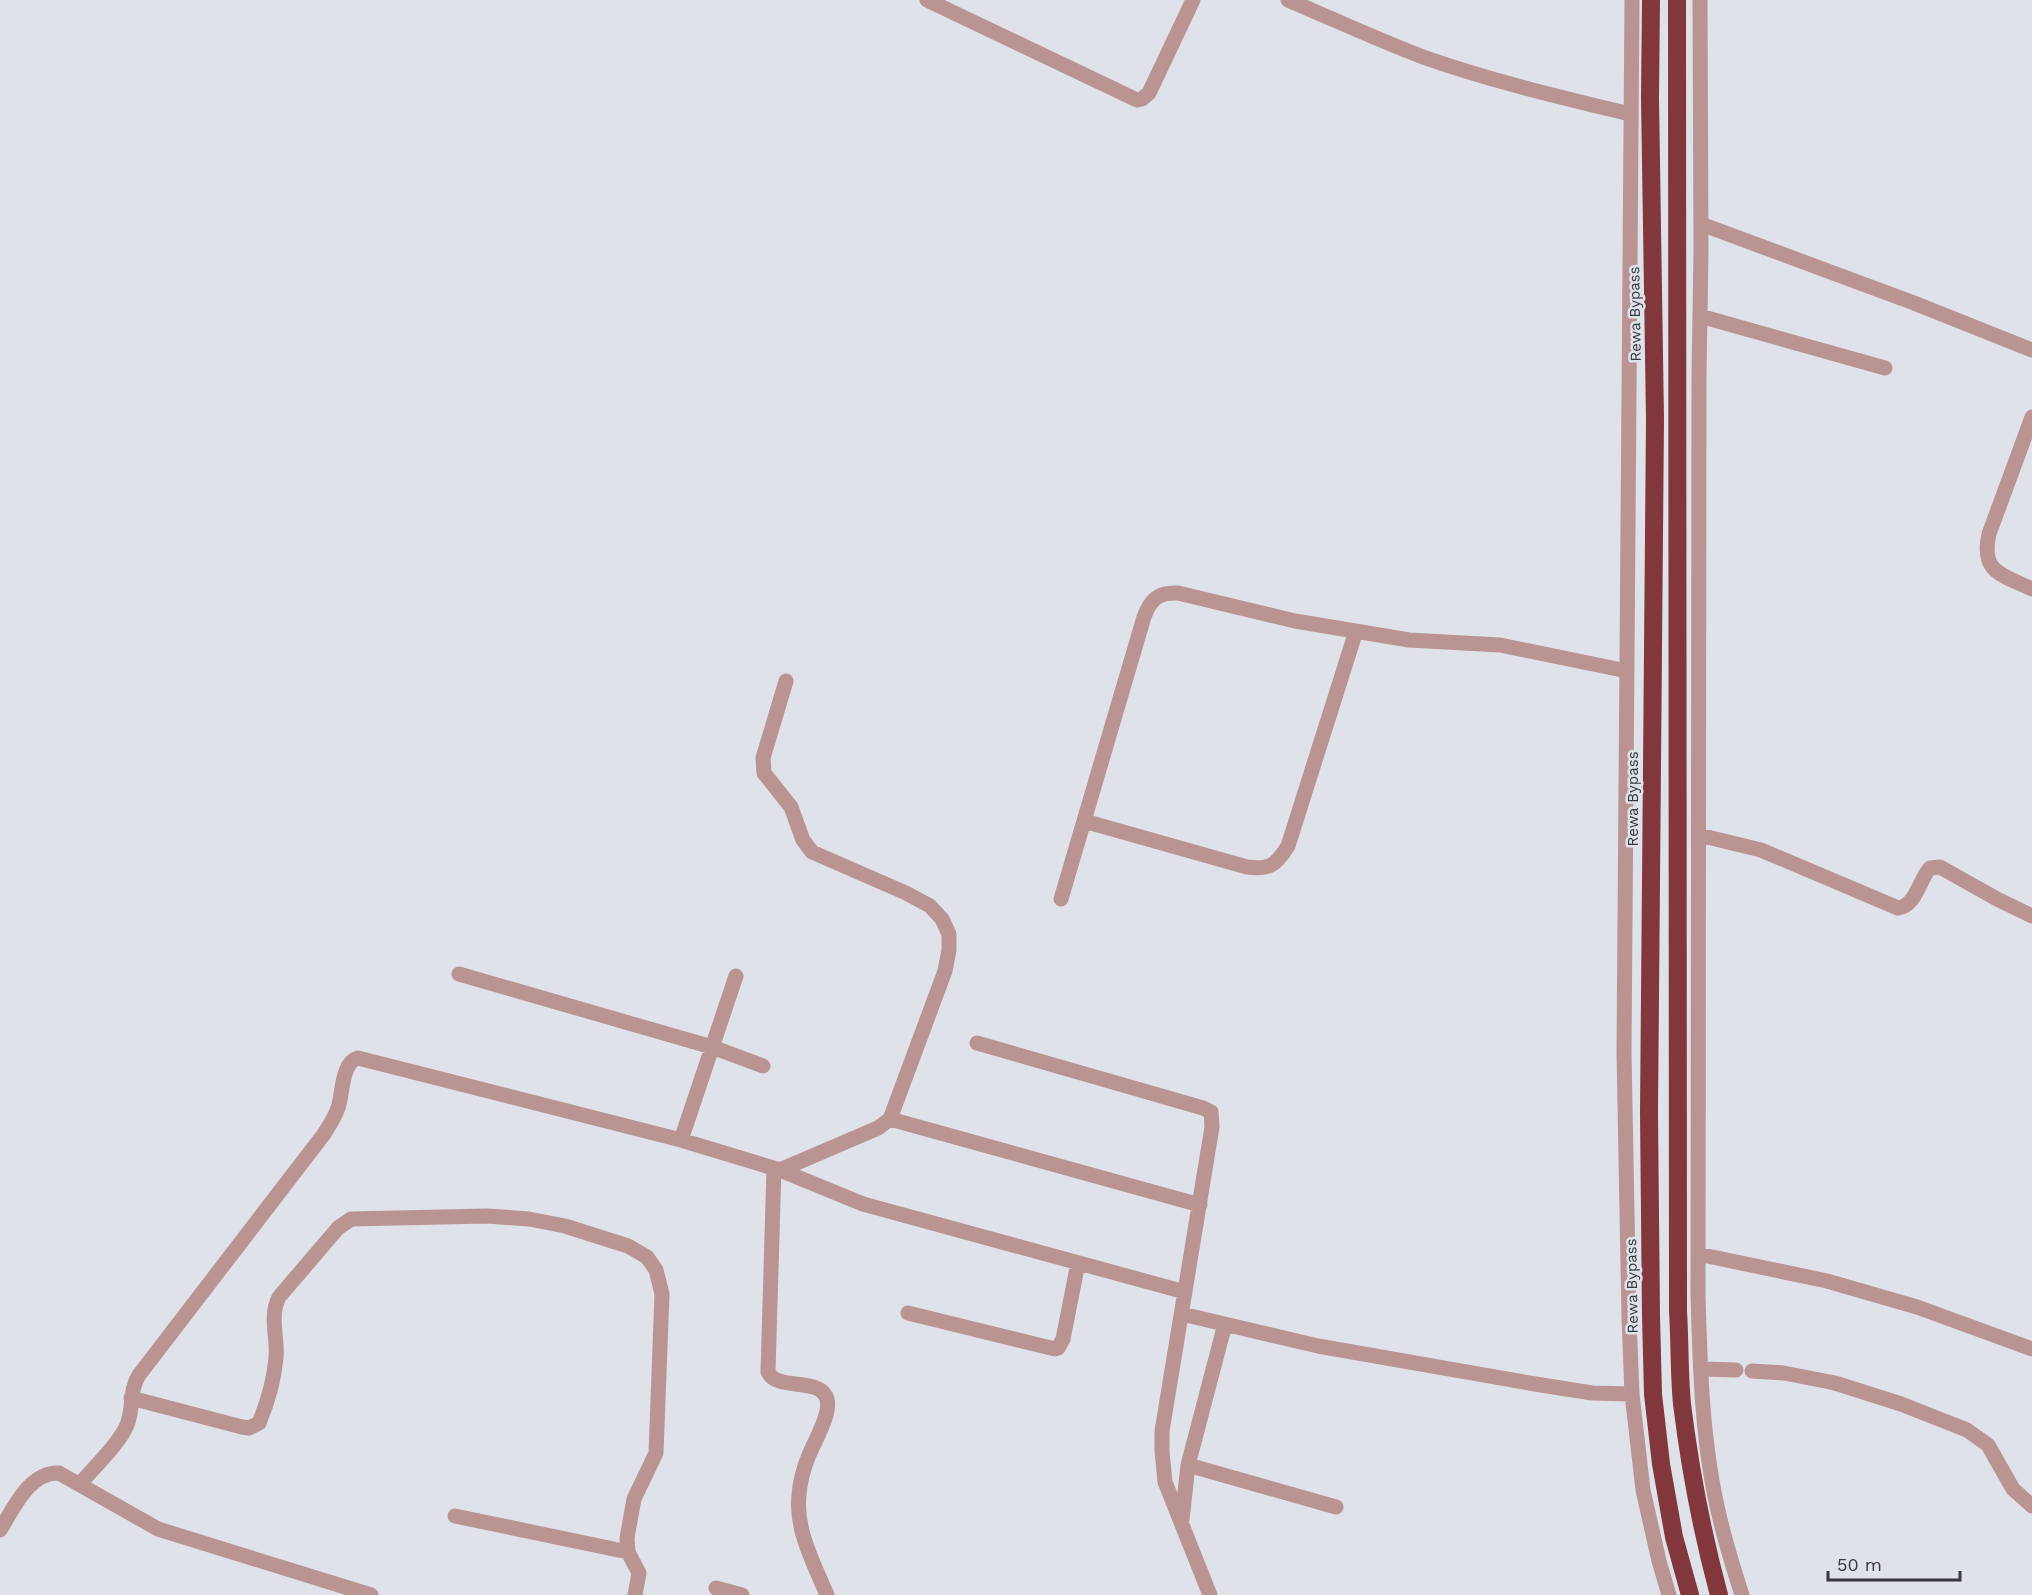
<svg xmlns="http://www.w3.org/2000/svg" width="2032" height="1595" font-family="'Work Sans',sans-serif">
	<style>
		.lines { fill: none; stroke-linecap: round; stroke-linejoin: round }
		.minor { stroke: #ba9493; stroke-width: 15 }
		.highway { stroke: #81373b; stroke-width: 18 }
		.labels { text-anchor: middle; stroke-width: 5; stroke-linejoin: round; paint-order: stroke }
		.street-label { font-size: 15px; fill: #37383b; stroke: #dfe3e9 }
	</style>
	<rect width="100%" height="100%" fill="#dfe3e9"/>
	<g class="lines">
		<path class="minor" d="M927 0 1137 100 1142 99 1149 93 1193 0
			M1288 0C1333 19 1378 40 1423 57 1491 81 1560 97 1630 114
			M1632 0 1624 1052 1629 1318 1632 1394 1643 1490 1659 1561 1669 1595
			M1700 0 1701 251 1699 376 1698 1294C1700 1369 1702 1446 1720 1519 1726 1545 1734 1570 1742 1595
			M1701 224 1914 303 2032 350
			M1700 316 1885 368
			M2032 417 1989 534C1980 573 2003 575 2032 589
			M1084 821 1247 867C1270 870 1276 865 1288 846L1356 631
			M1699 835 1761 850 1898 908C1916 906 1919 880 1930 868L1940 867 1997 899 2032 916
			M1061 899 1144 617C1151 599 1158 592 1178 593L1295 621 1409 640 1500 645 1627 671
			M459 974 712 1047 763 1066
			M977 1043 1203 1108 1211 1112 1212 1127 1162 1431V1451L1165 1482 1210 1595
			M890 1119 1200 1205
			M681 1140 736 976
			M774 1168 768 1372C778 1392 820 1376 827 1399 831 1414 815 1440 809 1455 804 1467 800 1481 799 1495 795 1529 814 1564 827 1595
			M780 1170 878 1128 890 1119 945 971 949 950V934L942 919 930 906 906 893 812 852 803 840 791 807 764 773 763 758 786 681
			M1698 1254 1827 1281 1917 1307 2032 1349
			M908 1313 1055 1349 1058 1348 1063 1339 1078 1263
			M1182 1314 1318 1346 1529 1383 1592 1393 1632 1394
			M1701 1369 1736 1370
			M1752 1371 1784 1373 1835 1383 1901 1404 1967 1430 1988 1445 2013 1489 2032 1506
			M131 1398 242 1427 249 1428 259 1423C267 1404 274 1379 276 1358 278 1337 269 1317 279 1297L338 1228 351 1219 487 1216 529 1219 565 1226 628 1246 647 1257 656 1270 662 1294 656 1453 634 1499 627 1538 628 1552 639 1573 635 1595
			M1188 1465 1336 1507
			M80 1484C94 1467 119 1444 127 1425 134 1408 129 1390 139 1375L324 1134C329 1126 335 1117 338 1108 343 1094 341 1063 358 1058L681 1140 780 1170 863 1204 1185 1292
			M455 1516 628 1552
			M1182 1520 1188 1465 1225 1324
			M0 1530C14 1508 29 1472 59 1473L158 1529 371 1595
			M716 1588 742 1595"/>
		<path class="highway" d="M1651 0 1650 98 1655 419 1649 1112 1651 1316 1653 1394 1661 1464 1674 1537 1690 1595
			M1677 0 1678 1311C1680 1342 1679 1373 1682 1404 1690 1469 1702 1532 1719 1595"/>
	</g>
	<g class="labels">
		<g class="street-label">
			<text transform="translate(1635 314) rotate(-91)" y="5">Rewa Bypass</text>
			<text transform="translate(1633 799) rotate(-90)" y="5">Rewa Bypass</text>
			<text transform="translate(1632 1286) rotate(-91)" y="5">Rewa Bypass</text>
		</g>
	</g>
	<path d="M1828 1571v9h132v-9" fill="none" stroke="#37383b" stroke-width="3"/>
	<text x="1837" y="1571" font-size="18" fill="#37383b" stroke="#dfe3e9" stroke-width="4.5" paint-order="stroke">50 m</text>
</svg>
